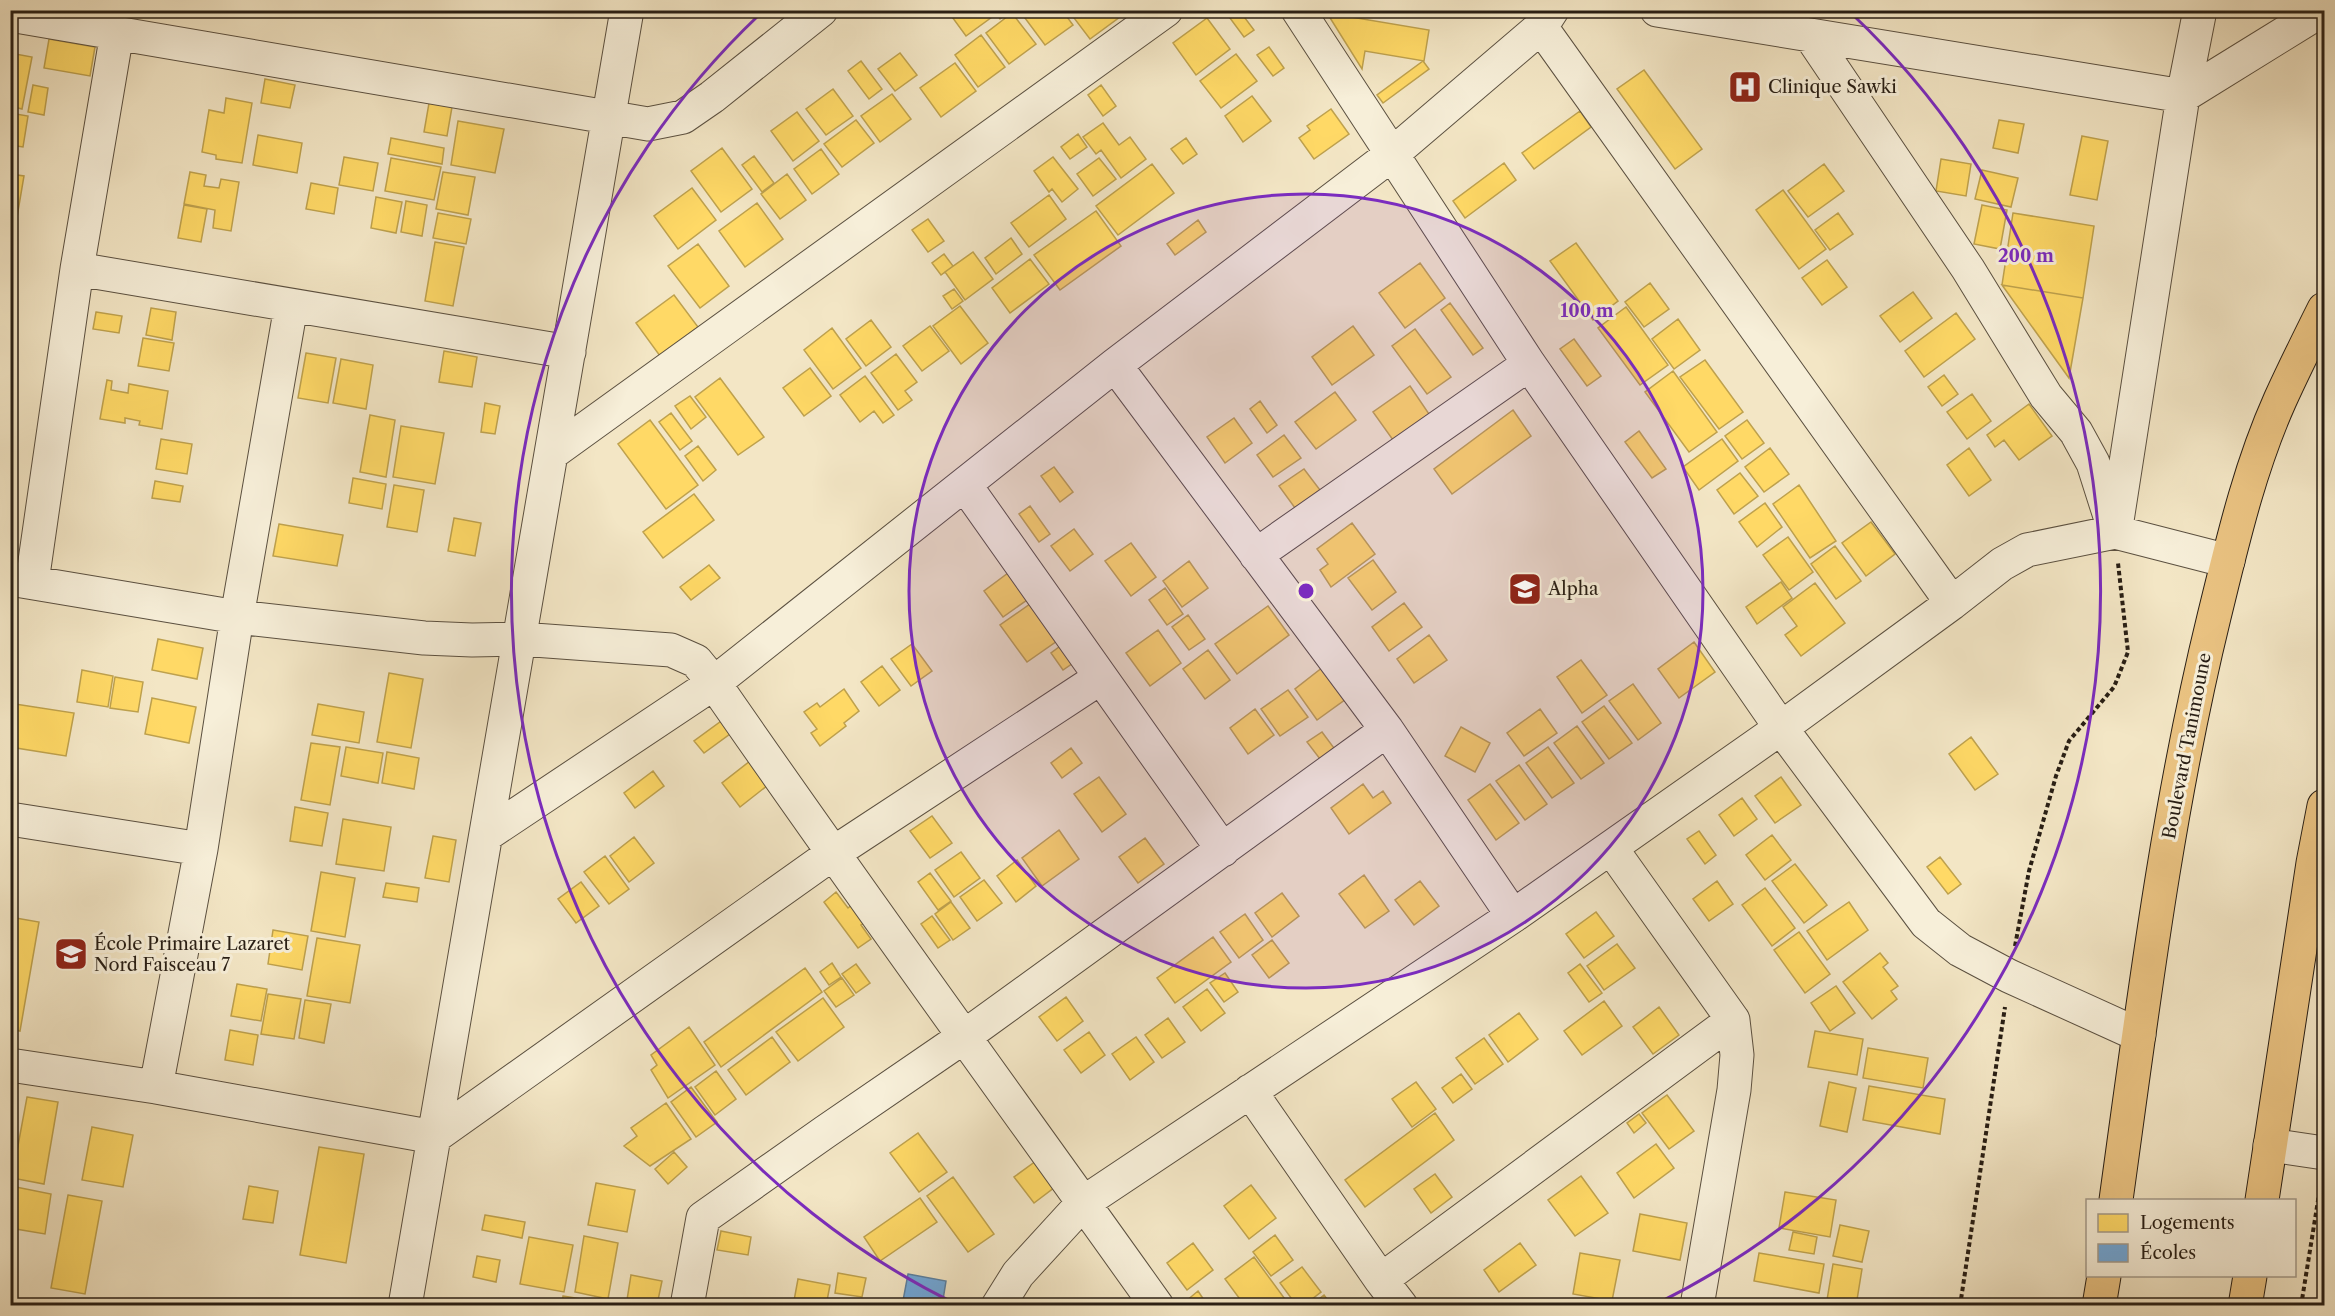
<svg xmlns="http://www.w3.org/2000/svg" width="2335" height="1316" font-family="'Libre Caslon Text',serif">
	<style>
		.homes { fill: #ffd966; stroke: #bea14d; stroke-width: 1.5 }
		.schools { fill: #6fa8dc; stroke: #5a7fa0; stroke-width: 1.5 }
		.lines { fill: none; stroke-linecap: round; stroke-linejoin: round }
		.minor-casing { stroke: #5b5040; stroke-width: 35 }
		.major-casing { stroke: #281e14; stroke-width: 35 }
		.path { stroke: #281e14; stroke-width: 4; stroke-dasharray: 4.5 3; stroke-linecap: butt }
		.minor { stroke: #f7efd9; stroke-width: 33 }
		.major { stroke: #eac382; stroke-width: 33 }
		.ring { fill: none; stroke: #7b2cbf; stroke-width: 3 }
		.labels { text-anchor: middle; stroke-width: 6; stroke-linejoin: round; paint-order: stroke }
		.poi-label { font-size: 18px; fill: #281e14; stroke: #f7efd9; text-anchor: start }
		.street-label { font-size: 18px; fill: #281e14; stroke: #f7efd9 }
		.centre { fill: #7b2cbf; stroke: #f7efd9; stroke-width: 3 }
		.ring-label { font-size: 18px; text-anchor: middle; font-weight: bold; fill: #7b2cbf; stroke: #f7efd9; stroke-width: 6; stroke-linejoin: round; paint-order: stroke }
	</style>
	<rect width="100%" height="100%" fill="#f3e6c5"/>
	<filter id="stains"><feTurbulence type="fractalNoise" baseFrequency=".00333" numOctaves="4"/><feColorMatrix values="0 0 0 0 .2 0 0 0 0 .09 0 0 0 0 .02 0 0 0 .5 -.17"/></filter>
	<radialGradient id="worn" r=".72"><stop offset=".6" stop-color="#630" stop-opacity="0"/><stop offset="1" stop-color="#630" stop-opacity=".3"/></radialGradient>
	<path class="homes" d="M947 10H988L992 17 966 36Z
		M994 10H1011L1000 19Z
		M1019 10H1062L1073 25 1045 45Z
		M1084 10H1128V11L1090 39 1074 18Z
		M1224 10H1239L1254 30 1244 37Z
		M1012 13 1036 44 1009 64 986 33Z
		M1327 13 1429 30 1424 61 1365 51 1362 69Z
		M1207 18 1230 49 1196 75 1173 43Z
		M981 35 1005 67 978 87 955 55Z
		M49 39 95 47 90 76 44 68Z
		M1269 47 1284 68 1273 76 1257 55Z
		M10 53 32 57 22 109 10 106Z
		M900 53 917 75 895 91 878 69Z
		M1236 54 1257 81 1221 108 1200 81Z
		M861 61 882 89 869 99 848 71Z
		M1423 61 1429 69 1383 103 1377 95Z
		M955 63 976 91 941 117 920 88Z
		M1644 70 1702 149 1675 169 1617 89Z
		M265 79 295 85 290 108 261 103Z
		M33 85 48 88 44 115 28 112Z
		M1101 85 1116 106 1103 116 1088 95Z
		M833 89 853 116 826 135 806 109Z
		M892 94 911 119 880 142 861 116Z
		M1252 96 1271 121 1243 142 1225 116Z
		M226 98 252 103 242 163 216 159V155L202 152 209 110 224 113Z
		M429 103 452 107 447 136 424 132Z
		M1331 109 1349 134 1314 159 1299 138 1310 130 1307 126Z
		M1580 111 1591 127 1534 169 1522 153Z
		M797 112 819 141 793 161 771 131Z
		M10 113 28 116 23 147 10 145Z
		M856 120 874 143 842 167 824 144Z
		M1999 120 2024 124 2018 153 1993 148Z
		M458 121 504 129 495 173 451 165Z
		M1103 123 1119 145 1130 137 1146 159 1121 178 1101 150 1096 154 1083 137Z
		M1078 134 1087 147 1070 159 1061 147Z
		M258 135 302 143 297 173 253 165Z
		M2082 136 2108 141 2097 200 2070 195Z
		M391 138 444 148 442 164 388 154Z
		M1186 138 1197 154 1183 164 1171 149Z
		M722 148 752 189 721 212 691 171Z
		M821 149 839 174 812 194 794 169Z
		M754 156 774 183 762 192 742 165Z
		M344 157 378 163 373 191 339 185Z
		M1053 157 1078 189 1062 202 1052 189 1049 192 1034 171Z
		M391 158 441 167 434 200 385 191Z
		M1099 158 1116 179 1093 196 1077 174Z
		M1941 159 1971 164 1966 196 1936 191Z
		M1504 163 1516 180 1465 218 1453 201Z
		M1152 164 1174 193 1118 235 1096 206Z
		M1824 164 1844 191 1808 217 1788 191Z
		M1982 170 2018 178 2011 207 1975 199Z
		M190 172 206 175 204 186 219 188 221 179 239 182 231 231 213 228 215 210 184 204Z
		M443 172 475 177 468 215 436 209Z
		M10 174 24 176 15 229 10 228Z
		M787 174 806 200 780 219 761 194Z
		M311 183 338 188 334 214 306 209Z
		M692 188 716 220 678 249 654 216Z
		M1783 190 1826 249 1799 269 1756 210Z
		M1049 195 1066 219 1029 247 1011 223Z
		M376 197 402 202 396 233 371 228Z
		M406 201 427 205 422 236 401 232Z
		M757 203 783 239 745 267 719 231Z
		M184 205 207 209 201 242 178 238Z
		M1982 205 2007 210 2000 249 1974 244Z
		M1096 211 1121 246 1060 290 1034 255Z
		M438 213 471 219 466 244 433 238Z
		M1838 213 1853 234 1830 250 1815 230Z
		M2013 213 2094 226 2083 298 2002 285Z
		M928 219 944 241 928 252 912 230Z
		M1198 220 1206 232 1175 255 1167 244Z
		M1011 238 1022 254 996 274 985 258Z
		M435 242 464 247 453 306 425 301Z
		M1576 243 1618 301 1593 320 1550 261Z
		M698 244 729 286 700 308 668 266Z
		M973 252 993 279 965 300 945 272Z
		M944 254 953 266 941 275 932 263Z
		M1030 259 1049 284 1010 313 992 288Z
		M1827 260 1847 287 1822 305 1802 278Z
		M1420 263 1445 298 1405 328 1379 293Z
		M1650 283 1669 309 1644 327 1625 302Z
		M2002 285 2083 298 2069 378Z
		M954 289 963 301 952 309 943 296Z
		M1913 292 1932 318 1900 342 1880 316Z
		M674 295 698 327 660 356 636 323Z
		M1450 303 1483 348 1473 355 1441 310Z
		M960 306 988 343 961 364 933 326Z
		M1626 307 1668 365 1640 385 1598 328Z
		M151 308 176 312 172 340 146 335Z
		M96 312 122 316 119 333 93 329Z
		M1956 313 1975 339 1924 377 1905 351Z
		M1678 319 1700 350 1674 369 1652 339Z
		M871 320 891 347 866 366 846 339Z
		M930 326 949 351 922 371 903 346Z
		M1353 326 1374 355 1332 385 1312 357Z
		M832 328 861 368 833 389 804 350Z
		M1415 329 1451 377 1427 394 1392 346Z
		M143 338 174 343 169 371 138 366Z
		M1574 339 1601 376 1587 386 1560 349Z
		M444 351 477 357 472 387 439 382Z
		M306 353 336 358 328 403 298 398Z
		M896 354 917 382 905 391 912 400 898 410 871 373Z
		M341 359 373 365 366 409 333 403Z
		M1705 360 1743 412 1719 429 1680 377Z
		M810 368 831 396 804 416 783 388Z
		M1673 371 1717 432 1689 452 1645 392Z
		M1944 375 1958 394 1942 406 1928 387Z
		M865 376 894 415 883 423 874 411 860 422 840 395Z
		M720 378 764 437 738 455 695 397Z
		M107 380 112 381 111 390 128 393 129 384 168 391 162 429 139 425 140 421 125 418V423L100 419Z
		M1410 386 1429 414 1393 440 1373 412Z
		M1335 392 1356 420 1316 449 1295 422Z
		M1972 394 1991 421 1967 439 1947 412Z
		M690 396 706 417 691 429 675 406Z
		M1260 401 1277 425 1267 433 1250 409Z
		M485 403 500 406 495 434 481 432Z
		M2029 404 2052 436 2019 460 2004 440 1995 447 1987 435Z
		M1513 410 1531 436 1452 494 1434 469Z
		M671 413 692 441 680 450 659 422Z
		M370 415 395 420 386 477 360 472Z
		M1234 418 1252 443 1225 463 1207 437Z
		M650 420 698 485 666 509 618 444Z
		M1747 420 1764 443 1742 459 1725 436Z
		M401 426 444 433 435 484 393 477Z
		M1639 431 1666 469 1652 478 1625 442Z
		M1284 435 1301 458 1273 477 1257 455Z
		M161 439 192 444 187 474 156 469Z
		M1722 439 1738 461 1699 490 1683 467Z
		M698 446 716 470 703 481 685 456Z
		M1770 448 1789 474 1764 492 1745 467Z
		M1969 448 1991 480 1969 496 1947 465Z
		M1054 467 1073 492 1060 502 1041 476Z
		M1304 469 1320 490 1295 508 1279 486Z
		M1740 473 1758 496 1734 514 1717 490Z
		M353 478 386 484 382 509 349 503Z
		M155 481 183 486 180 502 152 498Z
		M394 485 424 490 417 532 387 527Z
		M1799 485 1836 541 1810 558 1773 504Z
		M694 494 714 520 663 558 643 532Z
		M1765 503 1782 527 1757 547 1739 522Z
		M1030 506 1050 534 1039 542 1019 514Z
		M454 518 481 523 475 556 448 551Z
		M1871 522 1895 554 1866 576 1842 543Z
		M1352 523 1375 554 1331 587 1320 570 1328 564 1317 549Z
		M279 524 343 535 337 566 273 556Z
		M1074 529 1093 554 1070 571 1051 546Z
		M1788 537 1813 572 1789 590 1763 555Z
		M1131 543 1156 577 1131 596 1105 561Z
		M1835 546 1861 581 1836 599 1811 564Z
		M1373 560 1396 592 1372 610 1348 578Z
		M1189 561 1208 588 1182 607 1163 581Z
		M709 565 720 578 691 600 680 587Z
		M1008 573 1027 600 1003 617 984 591Z
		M1781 582 1792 598 1757 624 1746 607Z
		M1815 583 1845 623 1801 656 1785 635 1797 626 1783 607Z
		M1165 588 1183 614 1167 625 1149 600Z
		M1404 603 1422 627 1389 651 1372 627Z
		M1030 604 1057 641 1027 662 1000 625Z
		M1268 606 1289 635 1237 674 1215 644Z
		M1188 615 1205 639 1189 650 1172 627Z
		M1158 630 1181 663 1150 686 1126 653Z
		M1429 635 1447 660 1414 683 1397 659Z
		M158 639 203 648 197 679 152 670Z
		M1694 642 1715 672 1679 698 1658 669Z
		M912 644 932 671 911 686 891 659Z
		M1063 644 1076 661 1063 670 1051 653Z
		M1208 650 1230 680 1205 699 1183 669Z
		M1581 660 1607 695 1582 713 1557 677Z
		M882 666 900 690 879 706 861 682Z
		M1323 667 1346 699 1317 720 1295 689Z
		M82 670 113 676 108 707 77 702Z
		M389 673 423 679 411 748 377 742Z
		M115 677 143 682 138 712 110 708Z
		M1633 684 1661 723 1638 740 1609 701Z
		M844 689 859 711 844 723 846 726 820 746 811 733 817 729 804 712 817 703 820 707Z
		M1288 690 1308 717 1280 736 1261 709Z
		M152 698 196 707 189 743 145 734Z
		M15 704 74 713 66 756 10 747V731Z
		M318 704 364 712 359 743 312 735Z
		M1604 706 1632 743 1609 759 1582 722Z
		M1255 709 1274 735 1248 754 1230 728Z
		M1540 709 1557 733 1524 756 1507 733Z
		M724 719 734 731 704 753 694 741Z
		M1577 726 1604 763 1581 779 1554 743Z
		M1461 727 1490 743 1475 772 1445 756Z
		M1322 732 1334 748 1320 759 1307 742Z
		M1971 737 1998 774 1975 790 1949 754Z
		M311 743 340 747 330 805 301 800Z
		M346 747 383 753 378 783 341 776Z
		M1548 747 1574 783 1552 798 1526 763Z
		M1071 748 1082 763 1062 778 1051 763Z
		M387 752 419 758 414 789 382 783Z
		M750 761 768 785 740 807 722 783Z
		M1519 765 1547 804 1525 820 1496 781Z
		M653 771 664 786 635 808 624 793Z
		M1099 777 1126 814 1102 832 1074 794Z
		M1781 777 1801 805 1775 823 1755 796Z
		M1363 784 1373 798 1383 791 1391 803 1349 834 1331 808Z
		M1490 784 1519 823 1496 840 1468 800Z
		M1742 798 1757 819 1734 836 1719 815Z
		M295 807 328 813 322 846 290 841Z
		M932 816 952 843 930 858 910 831Z
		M343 819 391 827 384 871 336 864Z
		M1059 830 1079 859 1042 886 1022 858Z
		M1699 831 1716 855 1705 864 1687 839Z
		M1772 835 1791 860 1765 880 1746 855Z
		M433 836 456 840 449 882 425 878Z
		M634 837 654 863 629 882 610 856Z
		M1145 838 1164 864 1138 883 1119 857Z
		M961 852 980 878 954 897 935 870Z
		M605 856 629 889 609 904 584 872Z
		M1940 857 1961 884 1948 894 1927 867Z
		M1017 860 1036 886 1016 902 997 876Z
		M1795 864 1827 905 1804 923 1772 881Z
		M321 872 355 878 345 937 311 931Z
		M930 873 951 901 938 910 918 882Z
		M1364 875 1389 911 1365 928 1339 894Z
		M984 880 1002 903 977 921 960 897Z
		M1420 881 1439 906 1414 925 1395 900Z
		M1717 881 1733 904 1709 921 1693 899Z
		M581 882 599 906 576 923 558 899Z
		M386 883 419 888 417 902 383 897Z
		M1765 888 1795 928 1772 946 1742 905Z
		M836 892 848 908 853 904 867 922 861 925 871 939 858 948 824 902Z
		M1282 893 1299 916 1272 937 1255 913Z
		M951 902 970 928 953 940 935 914Z
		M1849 902 1868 930 1827 960 1807 931Z
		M1596 912 1614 936 1584 958 1566 934Z
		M1245 914 1263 940 1239 958 1220 932Z
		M932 916 950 940 938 948 921 924Z
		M10 917 39 922 20 1031 10 1029Z
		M273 930 308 936 302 970 268 964Z
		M1799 932 1830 974 1805 993 1774 950Z
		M1213 937 1231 962 1175 1003 1157 978Z
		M317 938 360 945 350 1003 307 996Z
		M1272 940 1289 963 1269 978 1252 955Z
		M1617 944 1635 968 1604 990 1587 966Z
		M1880 953 1888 963 1883 967 1898 986 1891 991 1897 999 1872 1019 1843 982Z
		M832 963 841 977 829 985 820 972Z
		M856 964 870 983 856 993 842 974Z
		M1580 964 1602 993 1589 1002 1568 973Z
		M805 968 822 992 721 1067 704 1042Z
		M1225 973 1238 992 1224 1002 1210 983Z
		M842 978 854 995 836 1007 824 991Z
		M237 984 267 989 261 1021 231 1016Z
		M1836 986 1855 1013 1830 1031 1811 1003Z
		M1207 989 1225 1013 1201 1031 1183 1007Z
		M268 994 301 999 294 1039 261 1034Z
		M1066 997 1083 1021 1057 1041 1039 1017Z
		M823 998 844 1027 798 1061 776 1032Z
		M305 1000 331 1004 324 1043 299 1038Z
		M1604 1001 1622 1026 1582 1055 1564 1031Z
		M1659 1007 1679 1035 1653 1054 1633 1027Z
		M1519 1013 1538 1039 1508 1062 1489 1035Z
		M1168 1018 1185 1042 1162 1058 1145 1035Z
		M689 1027 715 1065 668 1098 651 1070 657 1065 651 1055Z
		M230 1030 258 1035 253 1065 225 1060Z
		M1815 1031 1863 1039 1857 1075 1808 1067Z
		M1089 1032 1105 1055 1081 1073 1064 1050Z
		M772 1037 790 1062 746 1095 728 1070Z
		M1136 1037 1154 1062 1130 1080 1112 1054Z
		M1484 1038 1503 1064 1475 1084 1456 1058Z
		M1868 1048 1928 1058 1923 1088 1863 1078Z
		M716 1071 736 1099 715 1115 695 1087Z
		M1461 1074 1472 1089 1453 1103 1442 1088Z
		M1416 1082 1436 1109 1412 1127 1392 1099Z
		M1829 1082 1856 1088 1847 1132 1820 1126Z
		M1869 1086 1945 1099 1940 1134 1863 1120Z
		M691 1087 717 1122 696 1137 671 1102Z
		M1667 1095 1694 1131 1669 1149 1642 1113Z
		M27 1097 58 1102 44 1184 12 1178Z
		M666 1103 691 1139 650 1166 624 1146 637 1136 631 1128Z
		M1435 1113 1454 1140 1365 1207 1345 1180Z
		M1639 1114 1646 1123 1634 1133 1627 1123Z
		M92 1127 133 1135 123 1187 82 1180Z
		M918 1133 947 1172 919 1192 890 1153Z
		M1656 1144 1674 1168 1634 1198 1617 1173Z
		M319 1147 364 1154 346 1263 300 1255Z
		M674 1152 687 1167 668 1184 655 1169Z
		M1036 1161 1055 1187 1034 1203 1014 1177Z
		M1435 1174 1452 1197 1431 1213 1414 1189Z
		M1581 1176 1608 1213 1575 1236 1548 1200Z
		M953 1177 994 1234 968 1252 927 1196Z
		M596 1183 635 1190 627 1232 588 1225Z
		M1251 1185 1276 1218 1249 1239 1224 1206Z
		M11 1186 51 1194 45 1234 10 1228Z
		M249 1186 278 1191 273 1223 243 1219Z
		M1785 1192 1836 1200 1830 1237 1779 1228Z
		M68 1195 102 1201 85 1294 51 1288Z
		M920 1198 937 1222 880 1261 864 1237Z
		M1640 1214 1687 1223 1680 1260 1633 1251Z
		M485 1215 525 1222 522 1238 482 1230Z
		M1840 1225 1869 1231 1862 1262 1833 1256Z
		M721 1231 751 1237 748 1255 717 1250Z
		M1793 1232 1817 1237 1814 1254 1789 1250Z
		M1275 1235 1293 1260 1271 1276 1253 1252Z
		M584 1236 618 1243 608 1299 575 1292Z
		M529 1237 573 1245 564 1292 520 1284Z
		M1193 1243 1213 1270 1187 1290 1167 1263Z
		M1520 1243 1536 1265 1499 1292 1484 1270Z
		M1580 1253 1620 1260 1612 1301 1573 1294Z
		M1759 1253 1824 1264 1819 1293 1754 1281Z
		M477 1256 500 1260 496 1282 473 1277Z
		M1254 1257 1290 1306H1245L1225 1279Z
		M1833 1264 1862 1269 1856 1306H1826Z
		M1302 1267 1321 1292 1303 1306H1297L1280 1283Z
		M838 1273 866 1278 862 1297 835 1293Z
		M631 1275 662 1281 657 1305 627 1300Z
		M798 1279 830 1285 826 1306H793Z
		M1198 1291 1208 1306H1190L1186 1301Z
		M1324 1295 1332 1306H1310Z
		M563 1296 601 1302 600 1306H562Z
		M1537 1299 1563 1304 1562 1306H1536Z
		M710 1300 743 1306H709Z
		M1725 1302 1748 1306H1725Z"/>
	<path class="schools" d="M908 1274 946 1281 942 1306H902Z"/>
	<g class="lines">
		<defs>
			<path id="minor" d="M1298 10 1529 364 1781 728 1926 923 1960 950 2009 976 2139 1035
				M1657 10 2183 96 2322 10
				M10 15 648 124 683 117 712 97 821 10
				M1541 27 1952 603
				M1810 35 1968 269 2046 396 2076 432 2093 463 2115 532
				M77 269 569 352
				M1115 365 1387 730 1513 916
				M552 453 1166 10
				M965 485 1223 850
				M2116 527 2183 96 2200 10
				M1256 555 1529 364
				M10 579 237 617 424 638 472 640 520 639 671 650 696 661 714 683C859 893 1009 1098 1157 1306
				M32 582 77 269 117 33
				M10 819 201 849
				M486 835 714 683 1115 365 1391 155 1541 27 1552 10
				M1611 848 1733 1020 1737 1055 1734 1090 1697 1306
				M10 1065 156 1087 434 1137 832 854 1100 678
				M156 1087 201 849 237 617 291 306
				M1250 1091 1381 1280 1401 1306
				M2270 1145 2324 1153
				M1381 1280 1733 1020
				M405 1306 627 10
				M687 1306 703 1218 825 1132 965 1036 1387 730
				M998 1306 1018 1274 1083 1203 1513 916 1781 728 1952 603 2002 564 2027 550 2115 532 2228 561"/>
			<path id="major" d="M2116 1200C2143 1005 2167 809 2214 617 2232 544 2249 469 2280 400 2294 369 2309 339 2324 309
				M2262 1200 2313 863 2324 806
				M2099 1306 2104 1276
				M2245 1306 2250 1276"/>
		</defs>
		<use href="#minor" class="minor-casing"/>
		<use href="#major" class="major-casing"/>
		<path class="path" d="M2015 946 2029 871 2056 776 2069 741 2114 687 2128 652 2118 563
			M1960 1306 2005 1007
			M2301 1306 2321 1182"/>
		<use href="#minor" class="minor"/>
		<use href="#major" class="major"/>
	</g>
	<circle cx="1306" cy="591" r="397" fill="#7b2cbf" fill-opacity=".12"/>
	<g class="ring">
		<circle cx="1306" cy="591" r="397"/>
		<path d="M958 1305A794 794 0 0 1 759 15M1853 15A794 794 0 0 1 1654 1305"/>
	</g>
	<defs>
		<symbol id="hospital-square" viewBox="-11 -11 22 22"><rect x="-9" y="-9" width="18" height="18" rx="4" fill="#8f2418" stroke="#f7efd9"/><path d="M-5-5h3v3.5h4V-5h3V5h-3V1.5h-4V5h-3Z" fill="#fff"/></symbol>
		<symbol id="school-square" viewBox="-11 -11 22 22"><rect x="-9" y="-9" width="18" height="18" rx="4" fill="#8f2418" stroke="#f7efd9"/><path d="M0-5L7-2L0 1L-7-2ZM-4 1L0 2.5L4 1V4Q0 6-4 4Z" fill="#fff"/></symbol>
	</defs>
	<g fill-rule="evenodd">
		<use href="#hospital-square" x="1726" y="68" width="38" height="38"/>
		<use href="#school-square" x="1506" y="570" width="38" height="38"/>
		<use href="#school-square" x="52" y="935" width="38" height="38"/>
	</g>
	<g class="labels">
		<g class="poi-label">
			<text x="1768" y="93">Clinique Sawki</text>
			<text x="1548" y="595">Alpha</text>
			<text x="94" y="950">École Primaire Lazaret<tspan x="94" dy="21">Nord Faisceau 7</tspan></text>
		</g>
		<g class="street-label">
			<text transform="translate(2187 746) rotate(-79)" y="6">Boulevard Tanimoune</text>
		</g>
	</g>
	<circle cx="1306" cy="591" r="9" class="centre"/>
	<g class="ring-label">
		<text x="2026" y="262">200 m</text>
		<text x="1587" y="317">100 m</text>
	</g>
	<rect width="2335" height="1316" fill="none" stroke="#f3e6c5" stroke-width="36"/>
	<rect x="12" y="12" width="2311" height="1292" fill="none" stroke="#281e14" stroke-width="3"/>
	<rect x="18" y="18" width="2299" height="1280" fill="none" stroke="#281e14" stroke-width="1.5"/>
	<rect x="2086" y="1199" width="210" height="78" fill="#f7efd9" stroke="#a49b8a" stroke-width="1.5"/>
	<rect x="2098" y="1214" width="30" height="18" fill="#ffd966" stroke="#a49b8a" stroke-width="1.5"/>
	<text x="2140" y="1229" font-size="18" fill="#281e14">Logements</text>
	<rect x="2098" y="1244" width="30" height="18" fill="#6fa8dc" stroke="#a49b8a" stroke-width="1.5"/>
	<text x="2140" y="1259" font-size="18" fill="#281e14">Écoles</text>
	<rect width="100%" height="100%" filter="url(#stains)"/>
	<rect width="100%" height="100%" fill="url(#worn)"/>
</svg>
